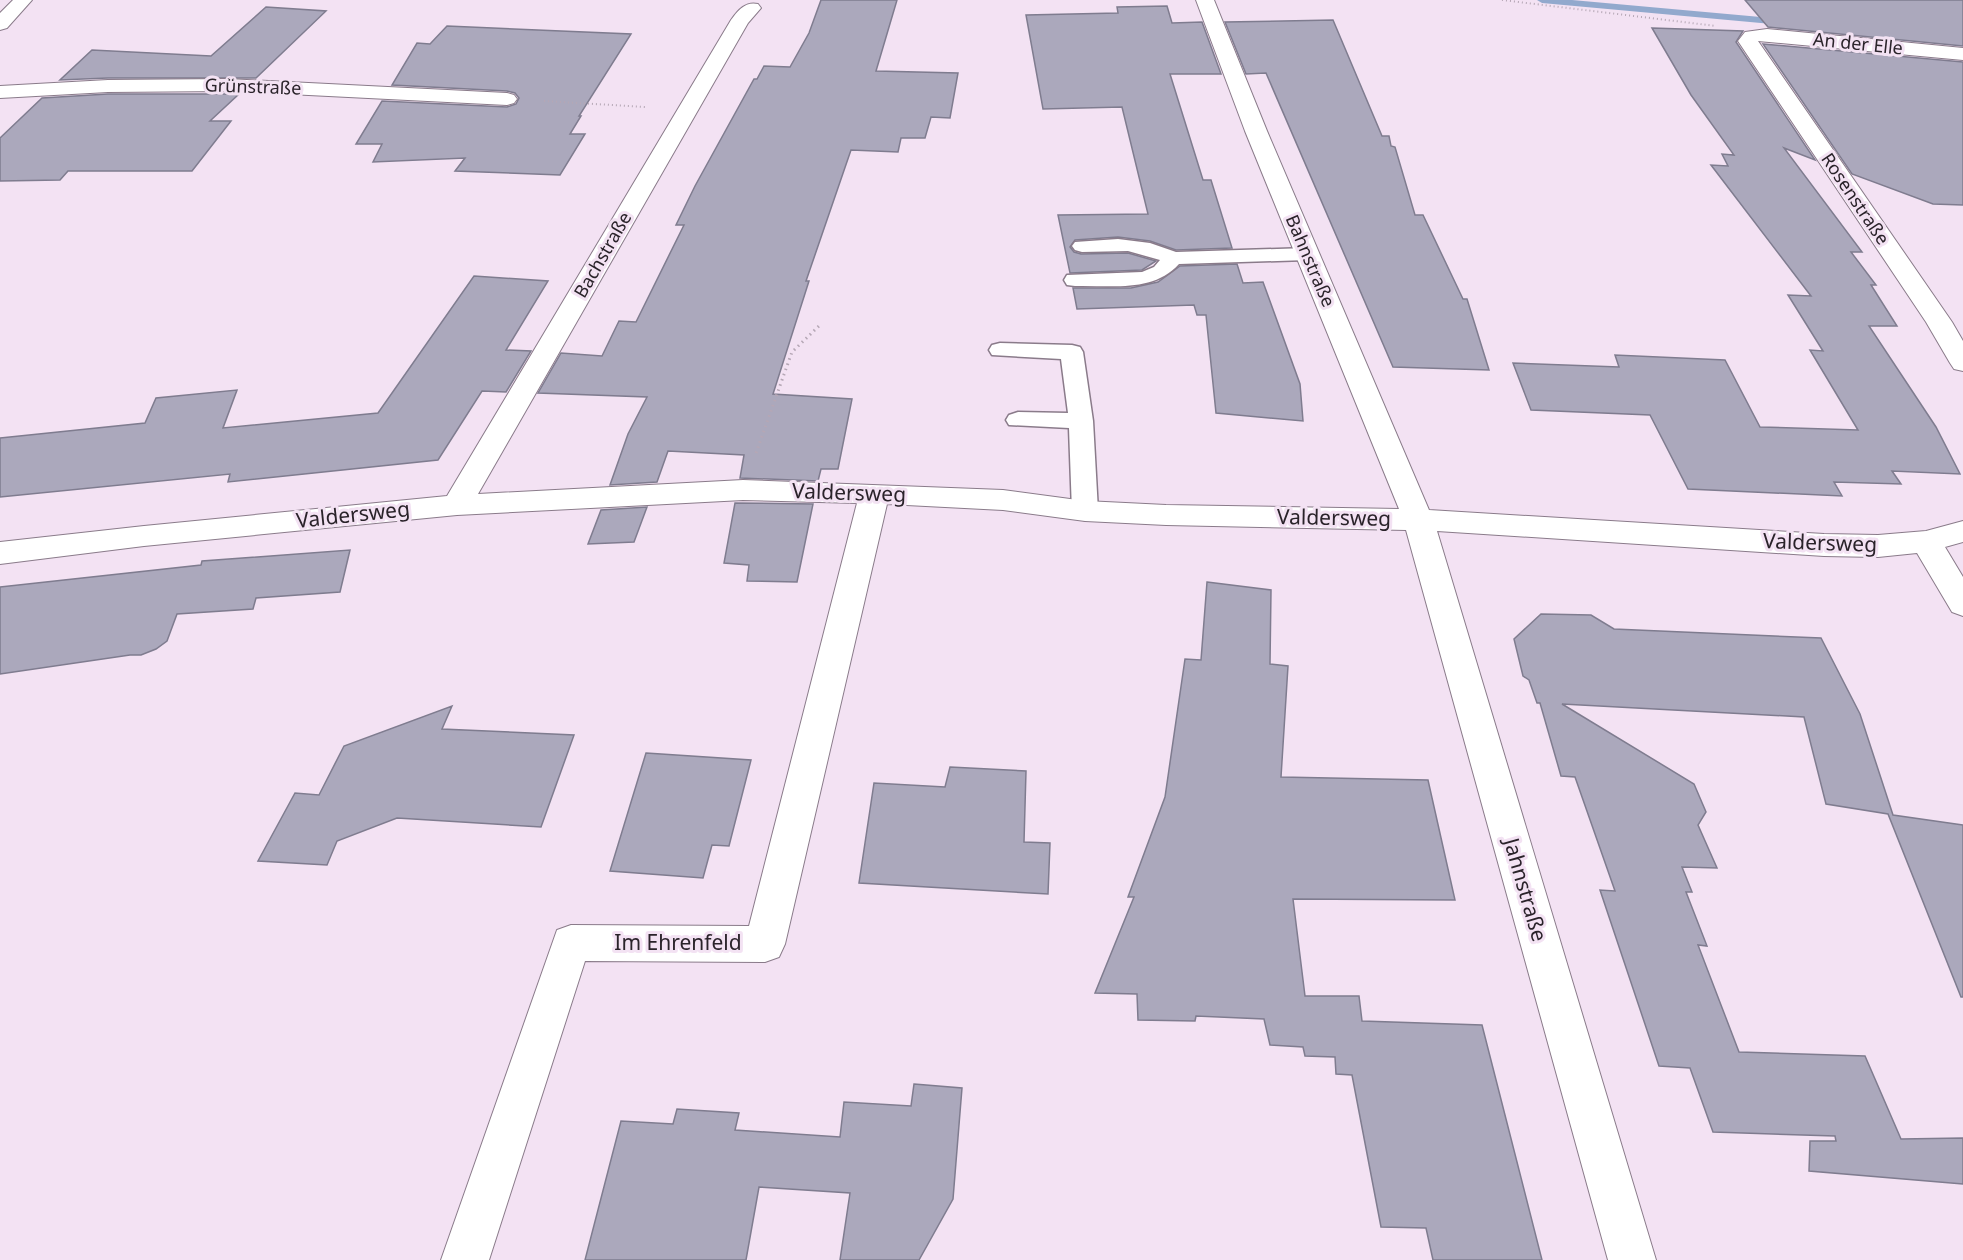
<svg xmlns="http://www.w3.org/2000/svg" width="1963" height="1260" font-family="'Noto Sans',sans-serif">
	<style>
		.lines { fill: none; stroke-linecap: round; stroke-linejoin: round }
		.stream { fill: #92a9cd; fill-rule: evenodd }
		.building { fill: #aba8bc; stroke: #7f7c8f; stroke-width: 1.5 }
		.service-casing { stroke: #8a7b8a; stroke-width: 3 }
		.minor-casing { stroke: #8a7b8a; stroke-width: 2 }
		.path-far1 { stroke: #b5a7b5; stroke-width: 2; stroke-dasharray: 1 3; stroke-linecap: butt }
		.path { stroke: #b5a7b5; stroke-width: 3; stroke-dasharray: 1.5 4; stroke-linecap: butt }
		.service { fill: #fff; fill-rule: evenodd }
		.minor { fill: #fff; fill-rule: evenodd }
		.labels { text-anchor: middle; stroke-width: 6; stroke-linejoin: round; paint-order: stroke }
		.far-street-label { font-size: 18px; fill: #2a232a; stroke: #f3e2f3 }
		.street-label { font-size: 21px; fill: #2a232a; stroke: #f3e2f3 }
	</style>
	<rect width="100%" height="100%" fill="#f3e2f3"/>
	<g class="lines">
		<path class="stream" d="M1537 0H1572L1783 19 1788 22 1783 25 1542 3Z"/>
	</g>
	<path class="building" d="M821 0H897L876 71 958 73 950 118 931 117 925 138H901L898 152 851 150 806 281H809L773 394 852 399 838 469H821L818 481 740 478 744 455 668 451 657 482 610 485 628 434 647 397 538 393 561 353 602 356 619 321 636 322 684 225H676L695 186 754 79H757L764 66 790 67 809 33Z
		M1745 0H1963V46L1768 27Z
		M1167 6 1172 23 1202 22 1221 74H1170L1203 180H1211L1232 248 1176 250 1150 241 1118 237 1075 240 1070 247 1074 252 1081 254 1128 253 1156 261 1142 270 1070 273 1058 215 1148 214 1122 107 1043 109 1026 15 1118 13 1117 7Z
		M266 7 326 11 256 78H108L60 80 92 50 211 56Z
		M1333 20 1382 136H1389L1391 146 1395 147 1415 215H1423L1463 299H1467L1489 370 1393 367 1266 73 1246 74 1225 22Z
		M447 26 631 34 579 116H581L570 134H585L560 175 455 171 465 158 373 162 382 144H356L382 101 507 107 516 104 519 98 515 93 507 91 392 85 417 43 430 44Z
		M1652 28 1743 31 1736 42 1815 160 1784 148 1862 252H1851L1876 285H1871L1897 326H1869L1936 427 1960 474 1892 471 1901 484 1834 482 1842 496 1688 489 1650 415 1531 410 1513 363 1619 367 1615 355 1725 360 1760 427 1858 430 1810 350 1823 351 1788 295 1811 296 1711 165 1728 166 1722 154 1734 155 1691 95Z
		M1763 44 1963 62V205L1933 204 1852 174Z
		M108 94H239L210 121H231L192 171H68L60 180 0 181V138L42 98Z
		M1237 264 1243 283 1263 282 1300 384 1303 421 1216 413 1206 315H1197L1194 305 1077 309 1073 288H1131L1158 282 1180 266Z
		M474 276 548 281 506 350 531 351 506 392 482 391 438 460 228 482 230 474 0 497V438L145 423 156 398 237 390 223 428 378 413Z
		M735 503 813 504 797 582 747 581 749 565 724 563Z
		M647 507 634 542 588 544 601 510Z
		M350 550 340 592 256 598 253 609 177 614 167 641 156 649 141 655H130L0 674V587L201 565 202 561Z
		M1207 582 1271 590 1270 664 1288 666 1281 777 1428 780 1455 900 1293 899 1305 996H1359L1362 1021 1482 1025 1542 1260H1433L1426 1228 1381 1227 1352 1075 1336 1074 1335 1057 1305 1056 1303 1047 1270 1045 1264 1019 1196 1016 1195 1021 1138 1020 1137 994 1095 993 1134 897H1128L1165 797 1185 659 1201 660Z
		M1541 614 1591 615 1614 629 1821 638 1860 714 1893 815 1963 825V997H1961L1888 814 1826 804 1804 717 1562 704 1694 784 1706 812 1698 825 1717 868 1682 867 1692 892H1686L1707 946 1698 945 1739 1052 1865 1056 1901 1139 1963 1138V1184L1809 1171 1810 1141H1836L1835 1136 1713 1132 1690 1068 1659 1066 1600 890 1615 891 1575 777 1561 776 1540 703H1537L1529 680 1523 676 1514 639Z
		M452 706 442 729 574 735 541 827 397 818 337 841 327 865 258 861 295 793 319 795 344 746Z
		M646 753 751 760 729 846 712 845 703 878 610 871Z
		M950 767 1026 771 1024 842 1050 843 1048 894 859 883 874 783 945 787Z
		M914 1084 962 1088 953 1199 919 1260H840L850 1193 759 1187 746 1260H585L621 1121 673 1124 677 1109 739 1113 735 1130 840 1137 844 1102 911 1106Z"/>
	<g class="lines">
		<defs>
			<path id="service" d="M1118 239 1150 243 1176 252 1307 248 1314 250 1317 254 1314 258 1307 260 1179 264C1153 293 1111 285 1075 286L1067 285 1064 280 1067 275 1142 272 1154 267 1160 260 1128 251 1082 252 1075 250 1072 246 1075 242Z
				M1000 343 1072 345 1080 347 1083 352 1093 421 1098 511 1094 517 1085 520 1076 517 1072 511 1069 428 1009 425 1006 420 1009 415 1018 412 1068 413 1061 359 992 355 989 350 992 345Z"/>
			<path id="minor" d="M13 0H32L7 28 0 30V13Z
				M1196 0H1214L1267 131 1429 510 1824 534 1878 535 1926 531 1963 521V542L1945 547 1963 577V616L1952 612 1917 553 1878 557 1824 556 1437 531 1656 1260H1608L1406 530 1166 525 1085 521 1003 510 887 504 785 944 779 957 765 962 585 961 489 1260H441L557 930 571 925 749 926 857 503 743 500 457 515 144 546 0 564V542L144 526 447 496 731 20C738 10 746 1 758 4L761 8 748 23 478 494 743 480 1003 490 1085 501 1166 505 1399 509 1245 131Z
				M1767 29 1963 48V60L1758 41 1952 322 1963 341V371L1954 369 1950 363 1926 322 1738 41 1745 32Z
				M228 79 507 93 514 95 517 99 514 103 507 105 228 91 108 92 0 98V86L108 80Z"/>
		</defs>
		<use href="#service" class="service-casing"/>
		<use href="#minor" class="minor-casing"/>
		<path class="path-far1" d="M1502 0 1716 26
			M544 101 645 107"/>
		<path class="path" d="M756 453 792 352 820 325"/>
		<use href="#service" class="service"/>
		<use href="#minor" class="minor"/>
	</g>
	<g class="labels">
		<g class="far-street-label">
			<text transform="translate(1858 44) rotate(6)" y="6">An der Elle</text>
			<text transform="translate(253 87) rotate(2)" y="6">Grünstraße</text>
			<text transform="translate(1855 199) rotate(56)" y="6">Rosenstraße</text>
			<text transform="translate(603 255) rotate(-60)" y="6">Bachstraße</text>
			<text transform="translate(1310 261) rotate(67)" y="6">Bahnstraße</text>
		</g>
		<g class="street-label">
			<text transform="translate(849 493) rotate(2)" y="7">Valdersweg</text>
			<text transform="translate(353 515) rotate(-6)" y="7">Valdersweg</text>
			<text transform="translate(1334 518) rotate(1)" y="7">Valdersweg</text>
			<text transform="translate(1820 543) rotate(2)" y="7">Valdersweg</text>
			<text transform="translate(1525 890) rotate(74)" y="7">Jahnstraße</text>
			<text x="678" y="950">Im Ehrenfeld</text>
		</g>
	</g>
</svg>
